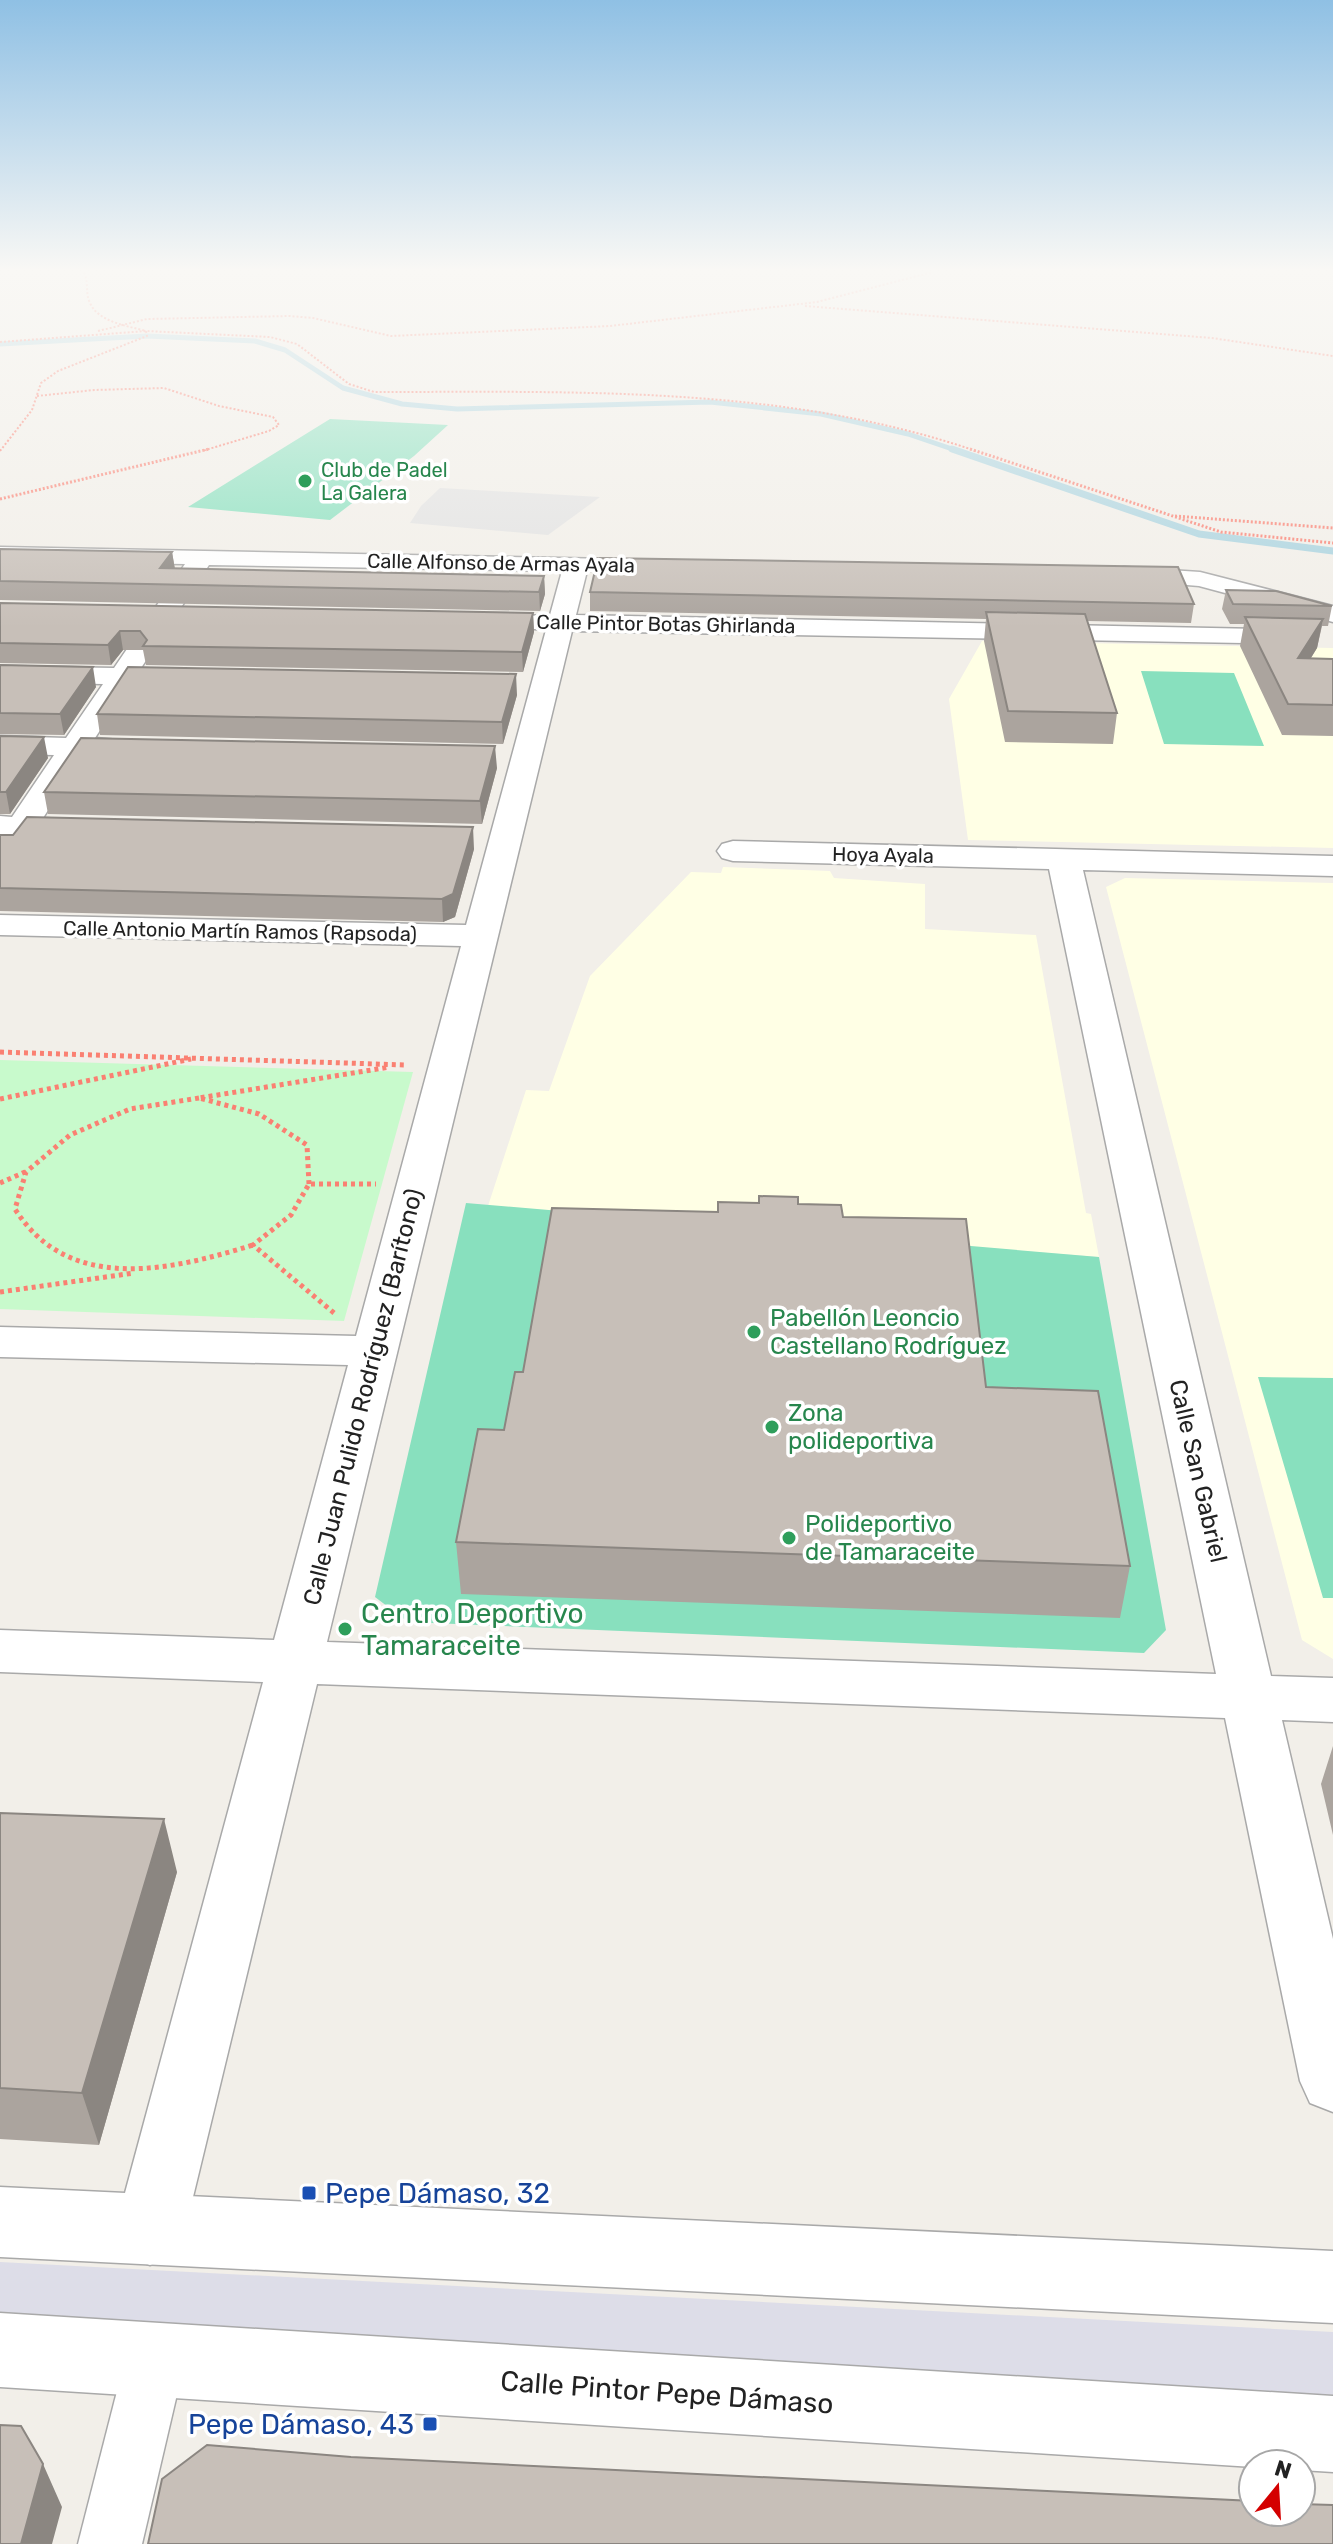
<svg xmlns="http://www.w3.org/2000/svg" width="1333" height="2544" font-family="Rubik,sans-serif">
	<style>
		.education { fill: #ffffe5 }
		.park { fill: #c8facc }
		.pitch { fill: #88e0be }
		.parking { fill: #e2e2e2 }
		.plaza { fill: #dddde8 }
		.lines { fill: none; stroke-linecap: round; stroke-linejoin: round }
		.stream-far1 { stroke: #aad3df; stroke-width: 5 }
		.stream { stroke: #aad3df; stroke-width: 7 }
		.pedestrian-casing { stroke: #a9a9a9; stroke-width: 3 }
		.minor-casing { stroke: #a9a9a9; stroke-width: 3 }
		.tertiary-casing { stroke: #a9a9a9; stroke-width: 3 }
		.path-far2 { stroke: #fa8072; stroke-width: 2; stroke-dasharray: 2 2; stroke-linecap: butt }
		.path-far1 { stroke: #fa8072; stroke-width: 3; stroke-dasharray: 2 2; stroke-linecap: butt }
		.path { stroke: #fa8072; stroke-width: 5; stroke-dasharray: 4 4; stroke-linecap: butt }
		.pedestrian { fill: #fff; fill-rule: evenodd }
		.minor { fill: #fff; fill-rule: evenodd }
		.tertiary { fill: #fff; fill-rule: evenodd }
		.wall { fill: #aba49e }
		.shaded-wall { fill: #8b8681 }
		.building { fill: #c7bfb8; stroke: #8b8681; stroke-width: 2 }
		.leisure-dot { fill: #2e9e5b; stroke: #fff; stroke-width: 3 }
		.transit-dot { fill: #1a4fb4; stroke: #fff; stroke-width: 3 }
		.labels { text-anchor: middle; stroke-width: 7; stroke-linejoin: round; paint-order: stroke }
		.far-leisure-label { font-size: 20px; fill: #27864d; stroke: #fff; text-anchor: start }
		.far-street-label { font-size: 20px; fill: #222; stroke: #fff }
		.leisure-label { font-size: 24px; fill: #27864d; stroke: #fff; text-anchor: start }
		.street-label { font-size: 24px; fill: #222; stroke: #fff }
		.near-leisure-label { font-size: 28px; fill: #27864d; stroke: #fff; text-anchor: start }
		.near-transit-label { font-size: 28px; fill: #164399; stroke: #fff; text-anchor: start }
		.near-street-label { font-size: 28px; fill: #222; stroke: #fff }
	</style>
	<rect width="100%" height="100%" fill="#f2efe9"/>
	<path class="education" d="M982 641 1333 648V848L968 840 949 699Z
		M723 867 830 871 834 878 925 884V929L1036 935 1086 1213 1091 1214 1099 1257 487 1209 526 1090 549 1091 590 976 691 872 721 873Z
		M1125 878 1333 883V1659L1302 1640 1106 887Z"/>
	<path class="park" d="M0 1060 413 1072 344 1321 0 1309Z"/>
	<path class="pitch" d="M330 419 448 425 414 456 330 520 188 507Z
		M1141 671 1234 673 1264 746 1164 744Z
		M466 1203 1099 1257 1166 1630 1144 1653 408 1622 375 1597Z
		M1258 1377 1333 1378V1598H1323Z"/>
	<path class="parking" d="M440 488 600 497 548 535 410 523 421 506Z"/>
	<path class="plaza" d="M0 2262 1333 2332V2395L0 2323Z"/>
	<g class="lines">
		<path class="stream-far1" d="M0 344 147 336 255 341 285 350 343 388 402 404 457 409 710 402 821 414 908 434 958 451"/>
		<path class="stream" d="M952 449 1199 534 1333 551"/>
		<defs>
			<path id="pedestrian" d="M155 2330 176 2339 185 2360 142 2544H78L125 2360 134 2339Z"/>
			<path id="minor" d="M0 547 613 559 616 564 613 569 587 571 576 615 1312 630 1316 636 1312 642 1303 644 572 631 327 1642 1216 1674 1049 869 733 861 722 858 717 851 722 844 733 841 1333 856V876L1083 870 1271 1676 1333 1678V1722L1282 1720 1333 1939V2112L1310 2103 1300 2081 1225 1718 317 1684 185 2230 175 2255 150 2265 125 2255 115 2230 263 1682 0 1672V1630L274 1640 348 1365 0 1357V1327L356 1336 461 946 0 935V915L466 925 546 630 523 628 519 622 523 616 550 615 562 571 209 565 141 668 192 671 196 677 192 683 130 684 95 738 142 742 147 748 142 754 83 756 43 818 89 821 94 828 89 835 78 838 30 836 18 854 0 855V816L12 817 54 755 0 754V736L66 738 103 684 0 682V666L114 668 185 564 0 561Z
				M1124 567 1200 572 1333 606V622L1199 586 1115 579 1112 574 1115 569Z"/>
			<path id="tertiary" d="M0 2187 1333 2251V2323L0 2257Z
				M0 2313 1333 2396V2472L1301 2470V2464H1253V2467L0 2387Z"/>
		</defs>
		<use href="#pedestrian" class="pedestrian-casing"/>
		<use href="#minor" class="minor-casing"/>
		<use href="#tertiary" class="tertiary-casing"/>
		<path class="path-far2" d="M805 306 1212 338 1333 356
			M98 331 147 319 290 316 313 318 391 336 610 326 817 302 933 272
			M0 342 146 331 270 337 297 344 349 384 374 392C575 392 784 385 976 451
			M37 396 94 390 164 388 219 406 273 417 279 425 269 431 202 451
			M0 451 32 410 41 383 58 371 147 336 146 331C128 326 98 322 90 303 85 293 89 283 84 272"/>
		<path class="path-far1" d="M970 449 1221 532 1333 543
			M0 499 209 449
			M1175 516 1333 528"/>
		<path class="path" d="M0 1052 407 1065
			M199 1098 130 1109 70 1135 26 1172 15 1209C69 1295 172 1270 253 1245
			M0 1099 191 1059
			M0 1183 25 1172
			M309 1184 307 1145 259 1114 199 1098 390 1067
			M0 1292 134 1273
			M334 1313 253 1245 291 1215 309 1184H376"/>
		<use href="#pedestrian" class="pedestrian"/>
		<use href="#minor" class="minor"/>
		<use href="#tertiary" class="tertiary"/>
	</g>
	<path class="wall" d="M0 549 172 552 175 569 544 576 545 594 540 611 0 600Z
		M1226 590 1332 606 1328 626H1322L1317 648 1311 658 1333 659V736L1282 735 1240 646 1244 624H1230L1222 609Z
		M590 592 1194 604 1191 623 1087 621 1117 713 1113 744 1005 742 984 641 986 619 590 611Z
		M0 603 533 613 534 632 523 672 146 665 143 650H123L111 665 0 663Z
		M0 665 96 687 64 735 0 734Z
		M517 695 503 744 100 735 97 714Z
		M0 736 48 758 10 814H0Z
		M497 768 482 824 48 814 44 792Z
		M0 835 474 849 455 917 443 922 0 911Z
		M798 1204 843 1217 986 1387 1130 1566 1120 1618 461 1594 456 1542 504 1430 523 1372 718 1212Z
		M1333 1746V1835L1321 1784Z
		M0 1813 177 1872 99 2145 0 2139Z"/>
	<path class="shaded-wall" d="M172 552 175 570 160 568Z
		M544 576 545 594 540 611 539 592Z
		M533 613 534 632 523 672 522 652Z
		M1323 619 1317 648 1292 688 1298 658Z
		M120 631 123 650 111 665 108 645Z
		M93 667 96 687 64 735 60 714Z
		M516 674 517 695 503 744 502 722Z
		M44 737 48 758 10 814 6 792Z
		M495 746 497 768 482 824 480 801Z
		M473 827 474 849 455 917 443 922 442 899Z
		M164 1819 177 1872 99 2145 82 2093Z
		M43 2464 62 2507 52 2544H21Z"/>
	<path class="building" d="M0 549 172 552 160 568 544 576 539 592 0 581Z
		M598 558 1178 567 1194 604 590 592Z
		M1226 590 1276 591 1332 606 1233 604Z
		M0 603 533 613 522 652 143 646 147 640 140 631H120L108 645 0 643Z
		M986 612 1085 614 1117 713 1008 711Z
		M1245 617 1323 619 1298 658 1333 659V705L1288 704Z
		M0 665 93 667 60 714 0 713Z
		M128 667 516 674 502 722 97 714Z
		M0 736 44 737 6 792H0Z
		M81 738 495 746 480 801 44 792Z
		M27 817 473 827 453 894 442 899 0 888V835H13Z
		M759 1196 798 1197V1204L841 1205 843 1217 966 1219 986 1387 1098 1391 1130 1566 456 1542 478 1429 504 1430 515 1372H523L552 1208 718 1212V1202L759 1203Z
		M0 1813 164 1819 82 2093 0 2088Z
		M0 2425 21 2426 43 2464 21 2544H0Z
		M207 2445 351 2457 1253 2501V2512H1301V2504L1333 2505V2544H148L162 2479Z"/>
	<linearGradient id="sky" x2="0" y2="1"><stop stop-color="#8fc0e4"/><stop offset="0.43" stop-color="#f9f8f5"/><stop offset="1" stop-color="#f9f8f5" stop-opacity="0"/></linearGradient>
	<rect width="1333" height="628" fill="url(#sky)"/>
	<g class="leisure-dot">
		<circle cx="305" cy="481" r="8"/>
		<circle cx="754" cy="1332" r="8"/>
		<circle cx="772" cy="1427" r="8"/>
		<circle cx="789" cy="1538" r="8"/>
		<circle cx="345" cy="1629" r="8"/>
	</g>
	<g class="transit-dot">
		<rect x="301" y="2185" width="16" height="16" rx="4"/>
		<rect x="422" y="2416" width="16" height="16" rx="4"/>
	</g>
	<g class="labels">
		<g class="far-leisure-label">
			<text x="321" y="477">Club de Padel<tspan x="321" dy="23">La Galera</tspan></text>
		</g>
		<g class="far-street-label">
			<text transform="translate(501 563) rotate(1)" y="7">Calle Alfonso de Armas Ayala</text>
			<text transform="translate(666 624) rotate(1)" y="7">Calle Pintor Botas Ghirlanda</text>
			<text transform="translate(883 855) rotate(1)" y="7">Hoya Ayala</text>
			<text transform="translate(240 931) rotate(1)" y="7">Calle Antonio Martín Ramos (Rapsoda)</text>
		</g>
		<g class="leisure-label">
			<text x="770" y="1326">Pabellón Leoncio<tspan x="770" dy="28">Castellano Rodríguez</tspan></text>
			<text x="788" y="1421">Zona<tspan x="788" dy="28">polideportiva</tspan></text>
			<text x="805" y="1532">Polideportivo<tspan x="805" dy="28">de Tamaraceite</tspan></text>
		</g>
		<g class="street-label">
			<text transform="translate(363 1397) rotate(-76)" y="8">Calle Juan Pulido Rodríguez (Barítono)</text>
			<text transform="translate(1198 1471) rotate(77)" y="8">Calle San Gabriel</text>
		</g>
		<g class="near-leisure-label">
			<text x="361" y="1623">Centro Deportivo<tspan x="361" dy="32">Tamaraceite</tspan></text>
		</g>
		<g class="near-transit-label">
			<text x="325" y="2203">Pepe Dámaso, 32</text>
			<text x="414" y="2434" text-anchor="end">Pepe Dámaso, 43</text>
		</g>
		<g class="near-street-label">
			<text transform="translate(667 2392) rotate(4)" y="10">Calle Pintor Pepe Dámaso</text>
		</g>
	</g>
	<g transform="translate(1277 2488) rotate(18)"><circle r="38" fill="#ffffff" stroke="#a7a7a7" stroke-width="2"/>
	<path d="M0-6L14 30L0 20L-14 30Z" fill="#d40000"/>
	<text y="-12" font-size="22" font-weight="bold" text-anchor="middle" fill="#222222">N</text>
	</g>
</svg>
